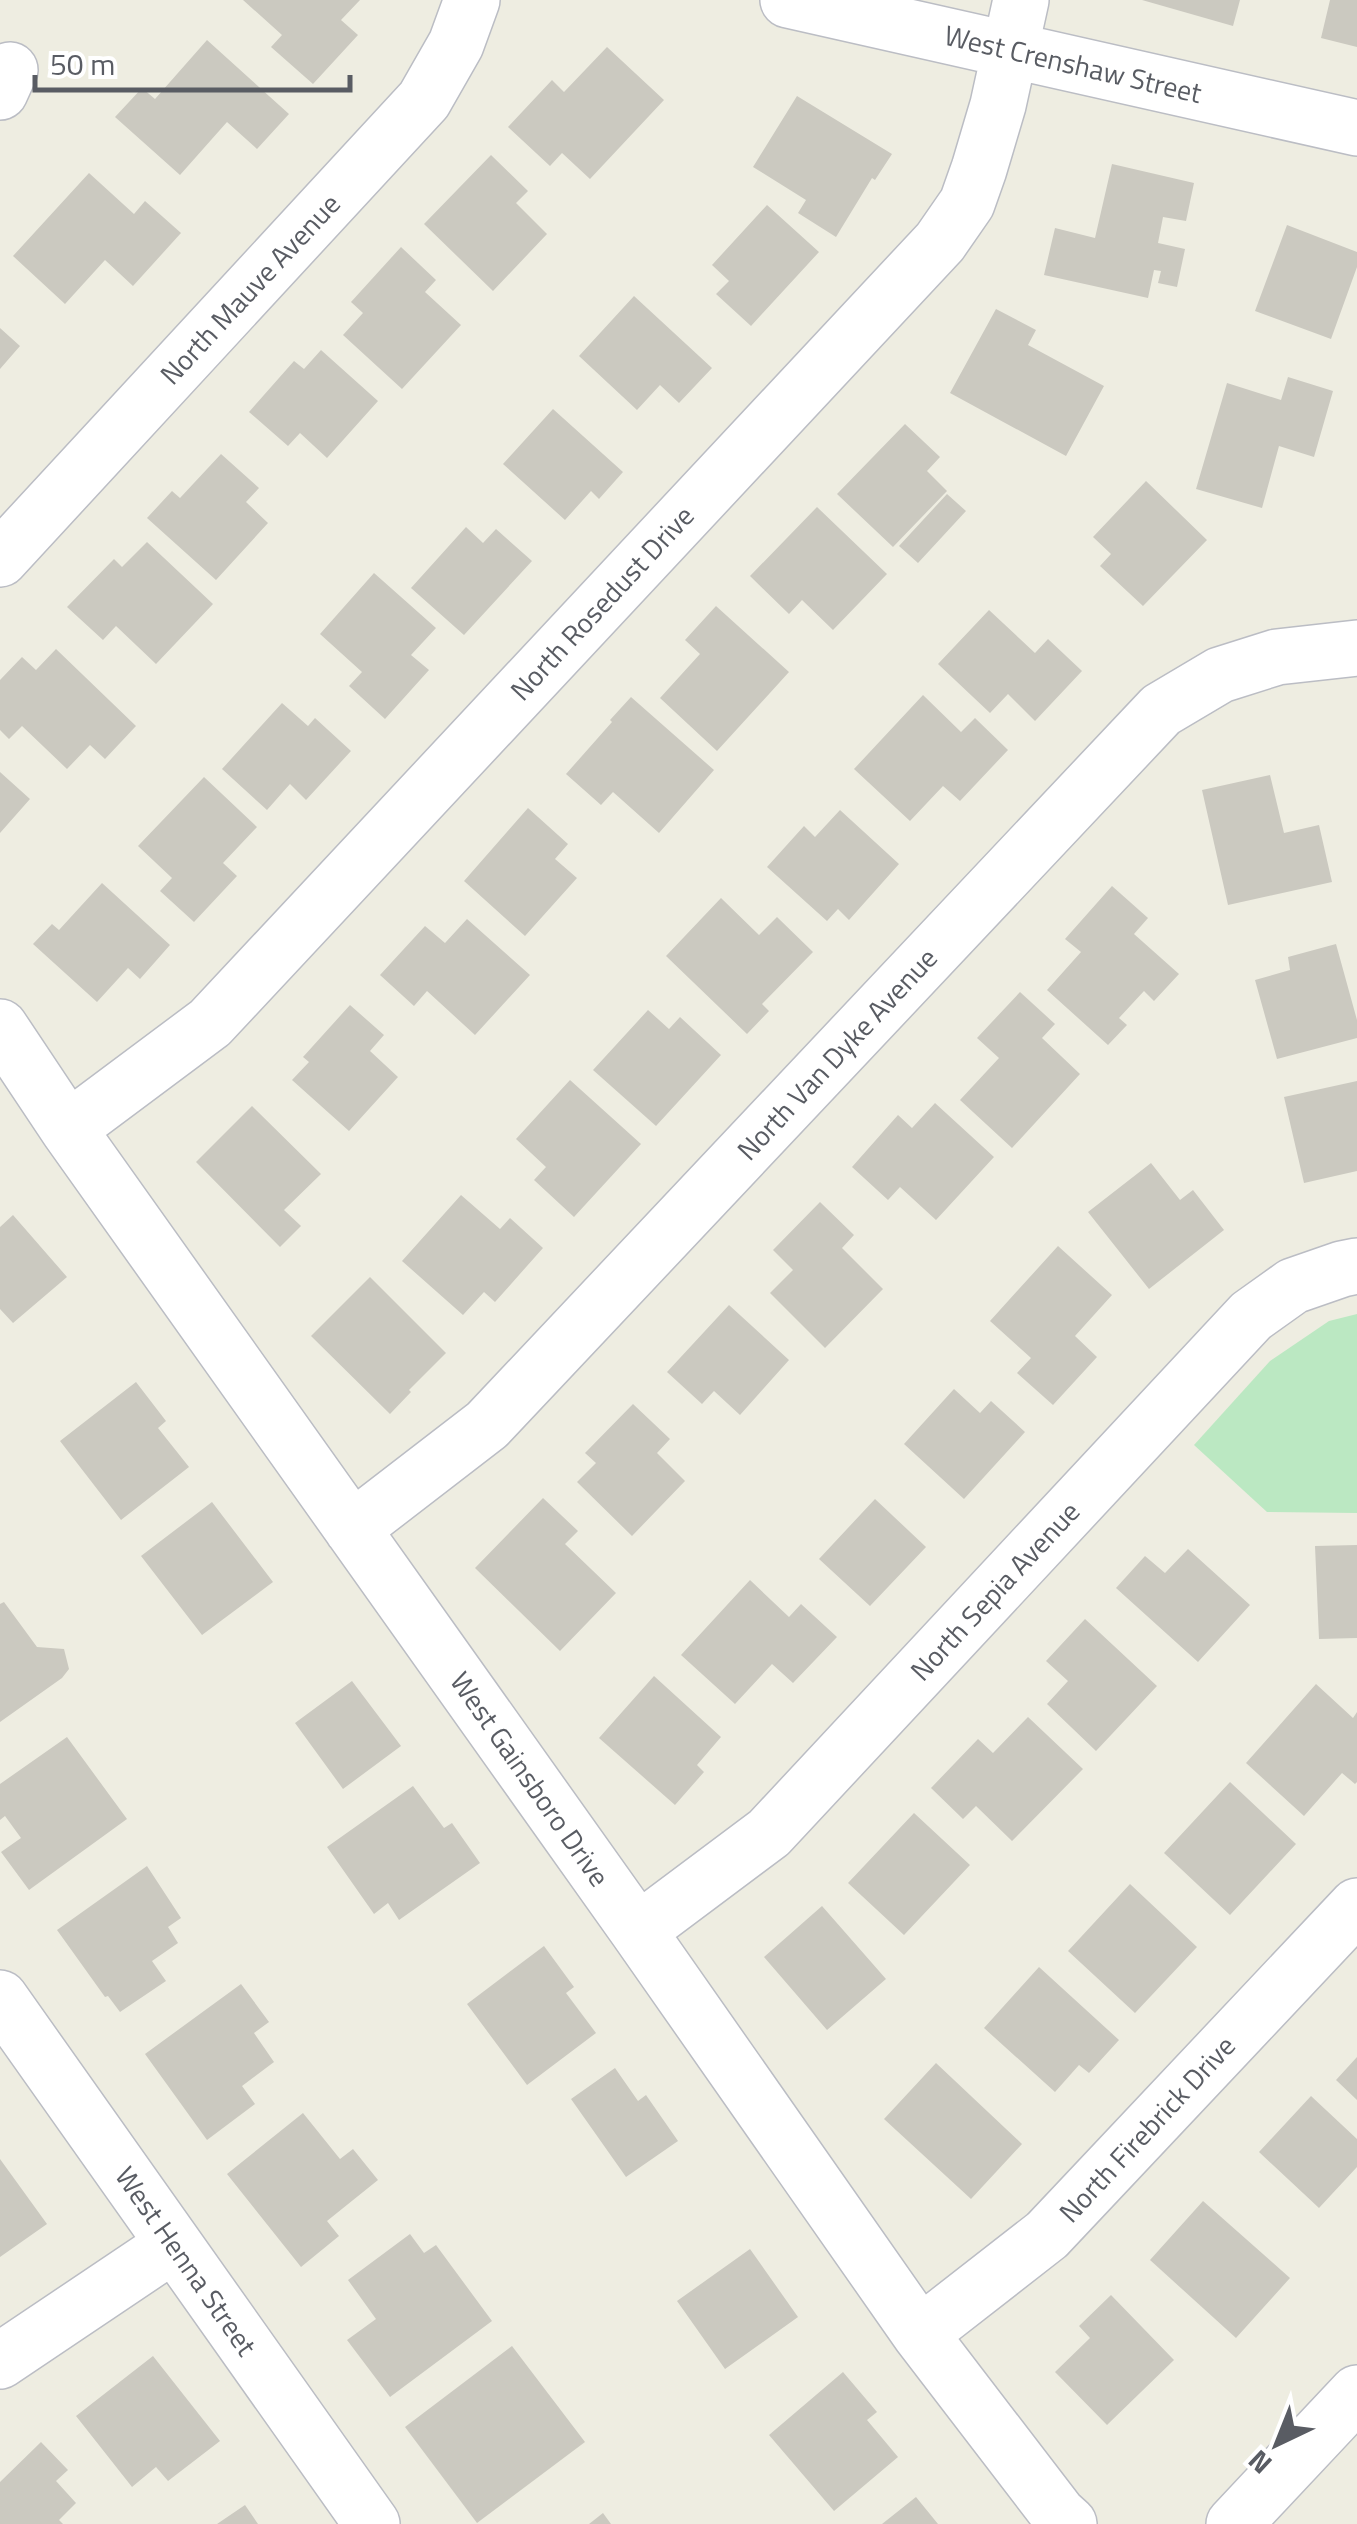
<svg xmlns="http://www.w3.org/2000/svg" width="1357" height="2524" font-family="'Titillium Web',sans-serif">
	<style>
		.green { fill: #bbe8c2 }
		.building { fill: #cbc9c0 }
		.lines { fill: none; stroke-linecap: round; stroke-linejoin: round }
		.minor-casing { stroke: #bbbdc4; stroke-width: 58 }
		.minor { stroke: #fff; stroke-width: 55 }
		.labels { text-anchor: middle; stroke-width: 9; stroke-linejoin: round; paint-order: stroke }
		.street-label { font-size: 28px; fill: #595c63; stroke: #fff }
	</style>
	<rect width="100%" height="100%" fill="#eeede1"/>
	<path class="green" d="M1357 1314V1513L1267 1512 1194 1445 1270 1361 1329 1321Z"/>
	<path class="building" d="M243 0H360L341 20 358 35 313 84 271 47 282 35Z
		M1142 0H1240L1233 26Z
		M1330 0H1357V47L1321 38Z
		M207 40 289 114 257 149 227 122 180 175 115 117 142 88 155 99Z
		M607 47 664 100 590 179 562 153 550 166 508 127 552 80 564 92Z
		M797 96 892 154 875 180 872 178 836 237 798 213 806 200 753 167Z
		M491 155 528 191 516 203 547 234 493 291 424 224Z
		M1112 164 1194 183 1186 221 1163 217 1158 243 1185 249 1177 287 1158 283 1161 271 1154 270 1148 298 1044 275 1055 228 1095 238Z
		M89 173 134 214 145 201 181 233 133 286 105 260 65 304 13 256Z
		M767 205 819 252 751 326 716 294 729 281 712 265Z
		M1287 225 1357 252V267L1331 339 1255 311Z
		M401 247 436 280 425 292 461 325 402 389 343 335 363 313 351 302Z
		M634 296 712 368 679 403 660 385 637 410 579 356Z
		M996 309 1036 330 1028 345 1104 386 1066 456 950 393Z
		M0 328 20 346 0 369Z
		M321 350 378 401 327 458 300 433 288 446 249 412 294 361 304 369Z
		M1288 377 1333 391 1314 457 1279 446 1262 508 1196 489 1227 383 1281 400Z
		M553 409 623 472 599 499 591 491 565 520 503 464Z
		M905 424 940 457 927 471 947 491 893 547 837 494Z
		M221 454 259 488 246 502 268 523 216 580 147 518 172 491 180 498Z
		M1146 481 1207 540 1143 606 1100 566 1111 554 1093 537Z
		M947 494 966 511 918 563 899 546Z
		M817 507 887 574 833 630 802 600 789 614 750 576Z
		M466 527 483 543 496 529 532 561 464 635 411 588Z
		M147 542 213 604 156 664 116 626 103 640 67 607 114 559 122 567Z
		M374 573 436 628 411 655 429 670 385 719 349 686 362 672 320 634Z
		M716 606 789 672 717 751 660 698 700 654 685 640Z
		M989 610 1035 653 1048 639 1082 671 1035 721 1008 694 990 713 938 664Z
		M56 649 136 726 105 759 90 745 67 769 22 726 9 739 0 730V680L22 657 36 670Z
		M923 695 961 732 975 718 1008 750 960 801 943 786 910 821 854 769Z
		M631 697 714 770 659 833 613 792 601 805 566 774 612 722 610 720Z
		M282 703 308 726 315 718 351 751 306 800 290 784 267 810 222 769Z
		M0 772 30 799 0 833Z
		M1270 775 1284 833 1319 825 1332 882 1228 905 1202 790Z
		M204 777 257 827 223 863 237 876 194 922 160 891 172 878 138 846Z
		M528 808 568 844 555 859 577 878 525 936 464 881Z
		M840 810 899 864 849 920 838 909 827 921 767 867 804 826 815 837Z
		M102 883 170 945 140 979 128 968 97 1002 33 944 52 924 59 930Z
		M1112 886 1148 918 1134 934 1179 974 1154 1001 1144 991 1119 1018 1127 1025 1108 1045 1047 990 1081 952 1065 939Z
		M721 898 759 935 777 917 813 952 762 1004 769 1011 747 1034 666 956Z
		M467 919 530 975 475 1035 427 991 414 1006 380 975 425 926 445 943Z
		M1336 944 1357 1020V1038L1277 1059 1255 980 1290 970 1288 957Z
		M1020 992 1055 1024 1042 1038 1080 1074 1012 1148 960 1100 999 1058 977 1038Z
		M350 1005 384 1035 370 1051 398 1077 349 1131 292 1080 309 1062 303 1057Z
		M648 1010 669 1029 680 1017 721 1055 656 1126 593 1070Z
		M570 1080 641 1144 574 1217 534 1180 546 1167 516 1139Z
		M1357 1081V1171L1304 1183 1284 1097Z
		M935 1103 994 1157 936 1220 900 1187 888 1200 852 1167 898 1115 912 1128Z
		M252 1106 321 1174 284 1210 301 1226 280 1247 196 1162Z
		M1151 1163 1180 1200 1193 1190 1224 1230 1149 1289 1088 1212Z
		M461 1195 500 1229 510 1218 543 1248 495 1302 484 1292 463 1315 402 1261Z
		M820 1202 854 1235 842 1248 883 1289 825 1348 770 1293 793 1270 773 1250Z
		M13 1215 67 1277 13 1323 0 1309V1227Z
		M1058 1246 1112 1295 1075 1336 1097 1357 1053 1405 1017 1373 1031 1358 990 1321Z
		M370 1277 446 1353 409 1390 411 1392 390 1414 311 1336Z
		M729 1305 789 1360 740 1415 714 1391 702 1404 667 1372Z
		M136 1382 166 1421 158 1428 189 1467 121 1520 60 1441Z
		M954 1389 980 1413 991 1401 1025 1432 964 1499 904 1444Z
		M633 1404 670 1439 657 1453 685 1481 632 1536 577 1482 596 1463 585 1453Z
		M543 1498 578 1531 565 1544 616 1593 560 1651 475 1568Z
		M875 1499 926 1547 870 1606 819 1559Z
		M212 1502 273 1582 202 1635 141 1556Z
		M1357 1545V1638L1319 1639 1315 1546Z
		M1188 1549 1250 1605 1198 1662 1116 1588 1145 1556 1165 1573Z
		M750 1580 789 1617 801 1604 837 1637 793 1683 772 1664 735 1704 681 1655Z
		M4 1602 37 1647 64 1649 69 1669 62 1678 0 1722V1604Z
		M1085 1619 1157 1686 1096 1751 1047 1704 1068 1681 1046 1661Z
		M654 1676 721 1737 697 1765 704 1772 675 1805 599 1738Z
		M352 1681 401 1746 343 1789 295 1723Z
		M1316 1684 1353 1718 1357 1712V1782L1355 1784 1342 1773 1304 1816 1246 1763Z
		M1028 1717 1083 1769 1012 1841 976 1806 963 1819 931 1788 978 1739 993 1753Z
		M67 1737 127 1819 29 1890 1 1852 21 1838 5 1816 0 1820V1784Z
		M1230 1782 1296 1844 1230 1915 1164 1853Z
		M413 1786 444 1828 452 1823 480 1863 399 1920 388 1903 374 1914 327 1847Z
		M914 1813 970 1865 904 1935 848 1883Z
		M147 1866 181 1918 168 1927 178 1943 152 1961 166 1981 120 2012 108 1996 105 1997 57 1930Z
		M1130 1884 1197 1947 1135 2013 1068 1951Z
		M822 1906 886 1979 827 2030 764 1957Z
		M544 1946 574 1987 566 1993 596 2033 527 2085 467 2004Z
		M1039 1967 1119 2040 1089 2073 1079 2065 1055 2092 984 2028Z
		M241 1984 269 2022 254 2033 274 2062 242 2086 255 2104 207 2140 145 2054Z
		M1357 2057V2100L1336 2080Z
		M936 2063 1022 2144 971 2199 884 2119Z
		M615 2068 638 2101 646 2095 678 2141 626 2177 571 2099Z
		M1311 2096 1357 2139V2167L1319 2208 1259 2152Z
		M303 2113 340 2159 353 2149 378 2180 327 2221 339 2236 301 2267 227 2174Z
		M0 2159 47 2224 0 2257Z
		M1203 2201 1290 2278 1236 2338 1150 2260Z
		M410 2234 424 2253 436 2245 492 2321 390 2397 347 2340 376 2319 348 2280Z
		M750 2249 798 2317 725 2369 677 2301Z
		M1111 2295 1174 2360 1107 2425 1055 2372 1090 2338 1079 2326Z
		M512 2346 585 2442 477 2523 405 2427Z
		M153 2356 220 2441 168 2481 156 2467 132 2487 76 2416Z
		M843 2372 877 2412 867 2420 898 2457 834 2511 769 2435Z
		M41 2442 68 2470 56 2481 76 2503 59 2520 63 2524H0V2482Z
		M916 2497 938 2524H882Z
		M245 2505 258 2524H217Z
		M603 2513 611 2524H589Z"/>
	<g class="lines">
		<defs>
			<path id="minor" d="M788 0 1357 128
				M0 92 10 70
				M0 559 424 100 456 44 472 0
				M0 1027 68 1129 638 1931 920 2334 1058 2514 1069 2524
				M68 1129 210 1023 940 242 967 203 979 169 998 105 1021 0
				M352 1529 487 1425 1161 710 1220 675 1277 657 1357 648
				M638 1931 769 1833 1251 1316 1293 1286 1342 1269 1357 1266
				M0 1998 372 2524
				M920 2334 1047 2235 1357 1906
				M0 2361 174 2244
				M1234 2524 1357 2393"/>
		</defs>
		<use href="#minor" class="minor-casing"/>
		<use href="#minor" class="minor"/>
	</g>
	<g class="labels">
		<g class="street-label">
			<text transform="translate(1073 64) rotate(13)" y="10">West Crenshaw Street</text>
			<text transform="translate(250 289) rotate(-47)" y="10">North Mauve Avenue</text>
			<text transform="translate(602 603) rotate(-47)" y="10">North Rosedust Drive</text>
			<text transform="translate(837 1054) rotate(-47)" y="10">North Van Dyke Avenue</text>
			<text transform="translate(995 1591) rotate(-47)" y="10">North Sepia Avenue</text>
			<text transform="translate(530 1779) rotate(55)" y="10">West Gainsboro Drive</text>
			<text transform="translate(1147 2129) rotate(-47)" y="10">North Firebrick Drive</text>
			<text transform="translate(186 2261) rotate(55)" y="10">West Henna Street</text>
		</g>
	</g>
	<g transform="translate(1277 2444) rotate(223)" stroke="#ffffff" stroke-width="8" paint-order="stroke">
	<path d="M0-8L18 38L0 25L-18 38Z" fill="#595c63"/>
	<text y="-15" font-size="28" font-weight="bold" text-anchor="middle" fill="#595c63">N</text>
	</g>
	<path d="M35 75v15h315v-15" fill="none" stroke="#595c63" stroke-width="5"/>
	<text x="50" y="75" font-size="30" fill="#595c63" stroke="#ffffff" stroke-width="8" paint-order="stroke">50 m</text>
</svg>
